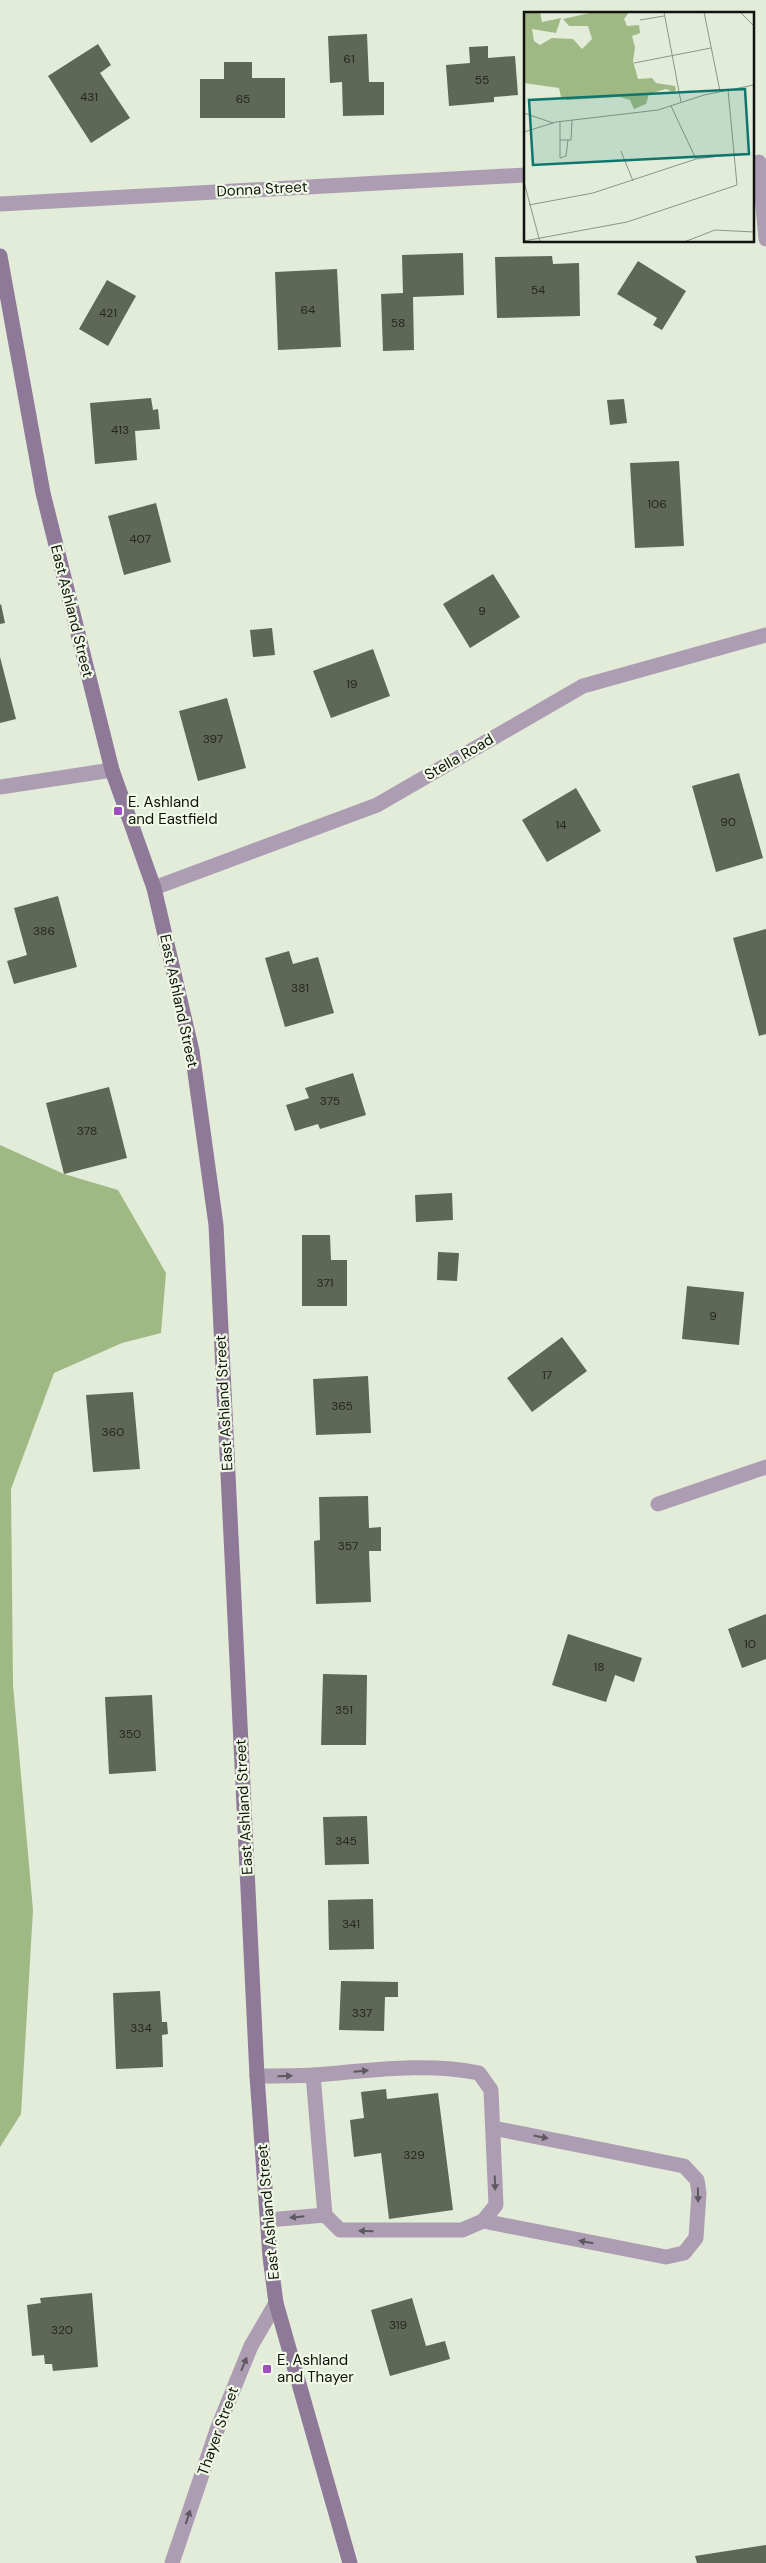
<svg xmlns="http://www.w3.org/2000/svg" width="766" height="2563" font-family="'DM Sans',sans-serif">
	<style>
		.forest { fill: #9eb984 }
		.building { fill: #5f6757 }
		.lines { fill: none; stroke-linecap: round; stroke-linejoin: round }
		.lane { stroke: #ac9db3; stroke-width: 15 }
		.street { stroke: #ac9db3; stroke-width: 15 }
		.secondary { stroke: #8f7998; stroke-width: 15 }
		.oneway { fill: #5e5860 }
		.poi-dot { fill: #9f4ebe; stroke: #eff9e6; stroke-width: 2 }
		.labels { text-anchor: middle; stroke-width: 4.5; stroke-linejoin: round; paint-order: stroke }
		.number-label { font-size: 12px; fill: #242820 }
		.street-label { font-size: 15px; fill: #10130d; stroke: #eff9e6 }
		.poi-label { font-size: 15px; fill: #10130d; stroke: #eff9e6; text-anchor: start }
		.inset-road { fill: none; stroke: #8e9587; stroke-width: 1 }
		.view { fill: #0f766e; fill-opacity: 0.15; stroke: #0f766e; stroke-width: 2.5 }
		.inset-edge { fill: none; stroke: #10130d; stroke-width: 2.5 }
	</style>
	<rect width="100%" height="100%" fill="#e2ecd9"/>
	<path class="forest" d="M0 1145 64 1174 118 1190 166 1273 161 1333 122 1343 54 1373 11 1489 13 1685 33 1910 21 2114 0 2147Z"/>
	<path class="building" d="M367 34 369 82H384V115L343 116 342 82 330 83 328 36Z
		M98 44 111 65 100 73 130 118 91 143 48 76Z
		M488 46V58L515 56 518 95 494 97V102L449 106 446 65 470 63 469 47Z
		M224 62H252V78H285V118H200V79H224Z
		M463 253 464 295 413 297 414 350 383 351 381 294 403 293 402 255Z
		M552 256 553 264 579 263 580 316 497 318 495 257Z
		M638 261 686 291 662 330 653 325 657 318 617 294Z
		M337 269 341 347 278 350 275 272Z
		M107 280 136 296 108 346 79 329Z
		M151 398 153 410 158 409 160 429 135 431 137 460 95 464 90 403Z
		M624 399 627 423 610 425 607 400Z
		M679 461 684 546 635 548 630 463Z
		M156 503 171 562 124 575 108 516Z
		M493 574 520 617 470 648 443 604Z
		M1 604 5 623 0 624V605Z
		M272 628 275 655 253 657 250 630Z
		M373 649 390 696 331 718 313 671Z
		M0 657 16 719 0 723Z
		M227 698 246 768 198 781 179 711Z
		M739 773 763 858 716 872 692 786Z
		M576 788 601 831 547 862 522 820Z
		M58 896 77 967 14 984 7 961 27 955 14 908Z
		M766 929V1034L759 1036 733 938Z
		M289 951 293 964 318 957 334 1013 285 1027 265 958Z
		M353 1073 366 1115 320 1129 318 1124 295 1131 286 1105 309 1098 305 1088Z
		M109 1087 127 1158 64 1174 46 1103Z
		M452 1193 453 1220 416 1222 415 1195Z
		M302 1235H330L331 1260H347V1306H302Z
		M438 1252 459 1253 457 1281 437 1280Z
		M687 1286 744 1292 739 1345 682 1339Z
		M562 1337 587 1371 532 1412 507 1378Z
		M368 1376 371 1433 316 1435 313 1379Z
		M133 1392 140 1469 93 1472 86 1395Z
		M368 1496 369 1528 381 1527V1551H369L371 1602 316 1604 314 1541 320 1540 319 1497Z
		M766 1614V1659L742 1668 728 1629Z
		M568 1634 642 1658 634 1682 615 1675 606 1702 552 1685Z
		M323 1674 367 1675 366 1745H321Z
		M152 1695 156 1771 109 1774 105 1697Z
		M367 1816 369 1864 325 1865 323 1817Z
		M373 1899 374 1949 329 1950 328 1900Z
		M341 1981 398 1982V1997H385L384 2031 339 2030Z
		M160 1991 162 2022H167L168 2034 162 2035 163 2067 116 2069 113 1993Z
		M386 2089 387 2099 438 2093 453 2210 389 2219 381 2153 354 2157 350 2120 364 2118 361 2092Z
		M92 2293 98 2367 53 2371 52 2364H45L44 2355 32 2356 27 2305 41 2303 40 2298Z
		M412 2298 426 2346 445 2341 450 2359 390 2376 371 2310Z
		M766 2545V2563H697L695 2556Z"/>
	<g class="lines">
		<path class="lane" d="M257 2076C276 2076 295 2076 314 2075 368 2071 425 2062 479 2073L491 2090 496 2205 483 2221 462 2230H340L325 2215 313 2075
			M268 2220 325 2215
			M483 2221 666 2257 684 2253 696 2238 699 2193 697 2180 684 2166 493 2128"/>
		<path class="street" d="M759 162 766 239
			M0 204 525 175
			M0 787 112 770
			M154 888 377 805 583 686 766 635
			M658 1504 766 1467
			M172 2563 218 2427 251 2346 276 2303"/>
		<path class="secondary" d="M0 256 43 493 112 770 154 888 192 1051 216 1225 257 2076 270 2257 276 2303 350 2563"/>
	</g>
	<defs><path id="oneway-solid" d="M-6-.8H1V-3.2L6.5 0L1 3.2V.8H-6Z" transform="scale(1.25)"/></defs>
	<g class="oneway">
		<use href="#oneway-solid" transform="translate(361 2071) rotate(-5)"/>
		<use href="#oneway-solid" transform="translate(285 2076) rotate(-1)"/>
		<use href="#oneway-solid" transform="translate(541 2137) rotate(11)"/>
		<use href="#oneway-solid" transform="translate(495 2183) rotate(88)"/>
		<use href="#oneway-solid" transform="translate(698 2195) rotate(89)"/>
		<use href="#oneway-solid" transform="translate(297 2217) rotate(174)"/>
		<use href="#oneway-solid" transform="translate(366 2231) rotate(-178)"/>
		<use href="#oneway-solid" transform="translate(586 2242) rotate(-170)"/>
		<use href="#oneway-solid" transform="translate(244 2364) rotate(-68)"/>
		<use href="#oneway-solid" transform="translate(188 2517) rotate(-72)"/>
	</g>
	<g class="poi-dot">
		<rect x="113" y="806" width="10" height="10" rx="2.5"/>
		<rect x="262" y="2364" width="10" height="10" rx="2.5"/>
	</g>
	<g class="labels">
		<g class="number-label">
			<text x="349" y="63">61</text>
			<text x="482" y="84">55</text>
			<text x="89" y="101">431</text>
			<text x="243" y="103">65</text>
			<text x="538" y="294">54</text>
			<text x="308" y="314">64</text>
			<text x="108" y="317">421</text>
			<text x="398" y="327">58</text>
			<text x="120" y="434">413</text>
			<text x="657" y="508">106</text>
			<text x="140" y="543">407</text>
			<text x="482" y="615">9</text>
			<text x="352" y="688">19</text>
			<text x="213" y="743">397</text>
			<text x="728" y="826">90</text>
			<text x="561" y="829">14</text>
			<text x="44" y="935">386</text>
			<text x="300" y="992">381</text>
			<text x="330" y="1105">375</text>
			<text x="87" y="1135">378</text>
			<text x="325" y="1287">371</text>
			<text x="713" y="1320">9</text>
			<text x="547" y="1379">17</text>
			<text x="342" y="1410">365</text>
			<text x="113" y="1436">360</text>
			<text x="348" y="1550">357</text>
			<text x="750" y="1648">10</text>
			<text x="599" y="1671">18</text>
			<text x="344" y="1714">351</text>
			<text x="130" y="1738">350</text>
			<text x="346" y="1845">345</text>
			<text x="351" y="1928">341</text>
			<text x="362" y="2017">337</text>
			<text x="141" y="2032">334</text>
			<text x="414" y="2159">329</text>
			<text x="398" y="2329">319</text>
			<text x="62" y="2334">320</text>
		</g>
		<g class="street-label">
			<text transform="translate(262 189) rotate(-3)" y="5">Donna Street</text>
			<text transform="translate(72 611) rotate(76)" y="5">East Ashland Street</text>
			<text transform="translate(459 757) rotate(-30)" y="5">Stella Road</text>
			<text transform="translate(179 1001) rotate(78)" y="5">East Ashland Street</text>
			<text transform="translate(224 1403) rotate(-93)" y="5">East Ashland Street</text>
			<text transform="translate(244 1807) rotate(-93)" y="5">East Ashland Street</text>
			<text transform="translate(268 2212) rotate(-95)" y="5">East Ashland Street</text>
			<text transform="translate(218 2431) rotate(-70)" y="5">Thayer Street</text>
		</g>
		<g class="poi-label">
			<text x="128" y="807">E. Ashland<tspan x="128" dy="17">and Eastfield</tspan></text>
			<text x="277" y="2365">E. Ashland<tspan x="277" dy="17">and Thayer</tspan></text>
		</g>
	</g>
	<g transform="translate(524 12)">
		<rect width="230" height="230" fill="#e2ecd9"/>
		<path d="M0 0H16L18 10 37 6 32 21 8 17 10 29 16 33 28 26 49 27 58 37 68 27 64 14H45L39 7 70 0H105L100 7 103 14 115 13 116 21 108 24 111 35 109 49 114 67 128 66 132 71 151 74 152 78 149 80 142 77 125 82 122 92 110 97 106 88 96 85 43 88 37 85 35 76 0 71Z" fill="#9eb984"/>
		<path class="inset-road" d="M140 0 157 90M180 0 196 79M216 0 230 14M116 8 140 4M110 51 187 36M147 94 172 147M0 101 29 111M36 110V128H47L48 108M0 120 32 110 134 98 180 83 230 73M36 128V146L42 144 44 128M97 139 109 169M0 170 16 230M5 193 69 181 172 147 211 142M0 229 103 210 213 173 204 78M160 230 191 218 230 220"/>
		<path class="view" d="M221 77 225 142 9 153 5 88Z"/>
		<rect width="230" height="230" class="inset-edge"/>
	</g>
</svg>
